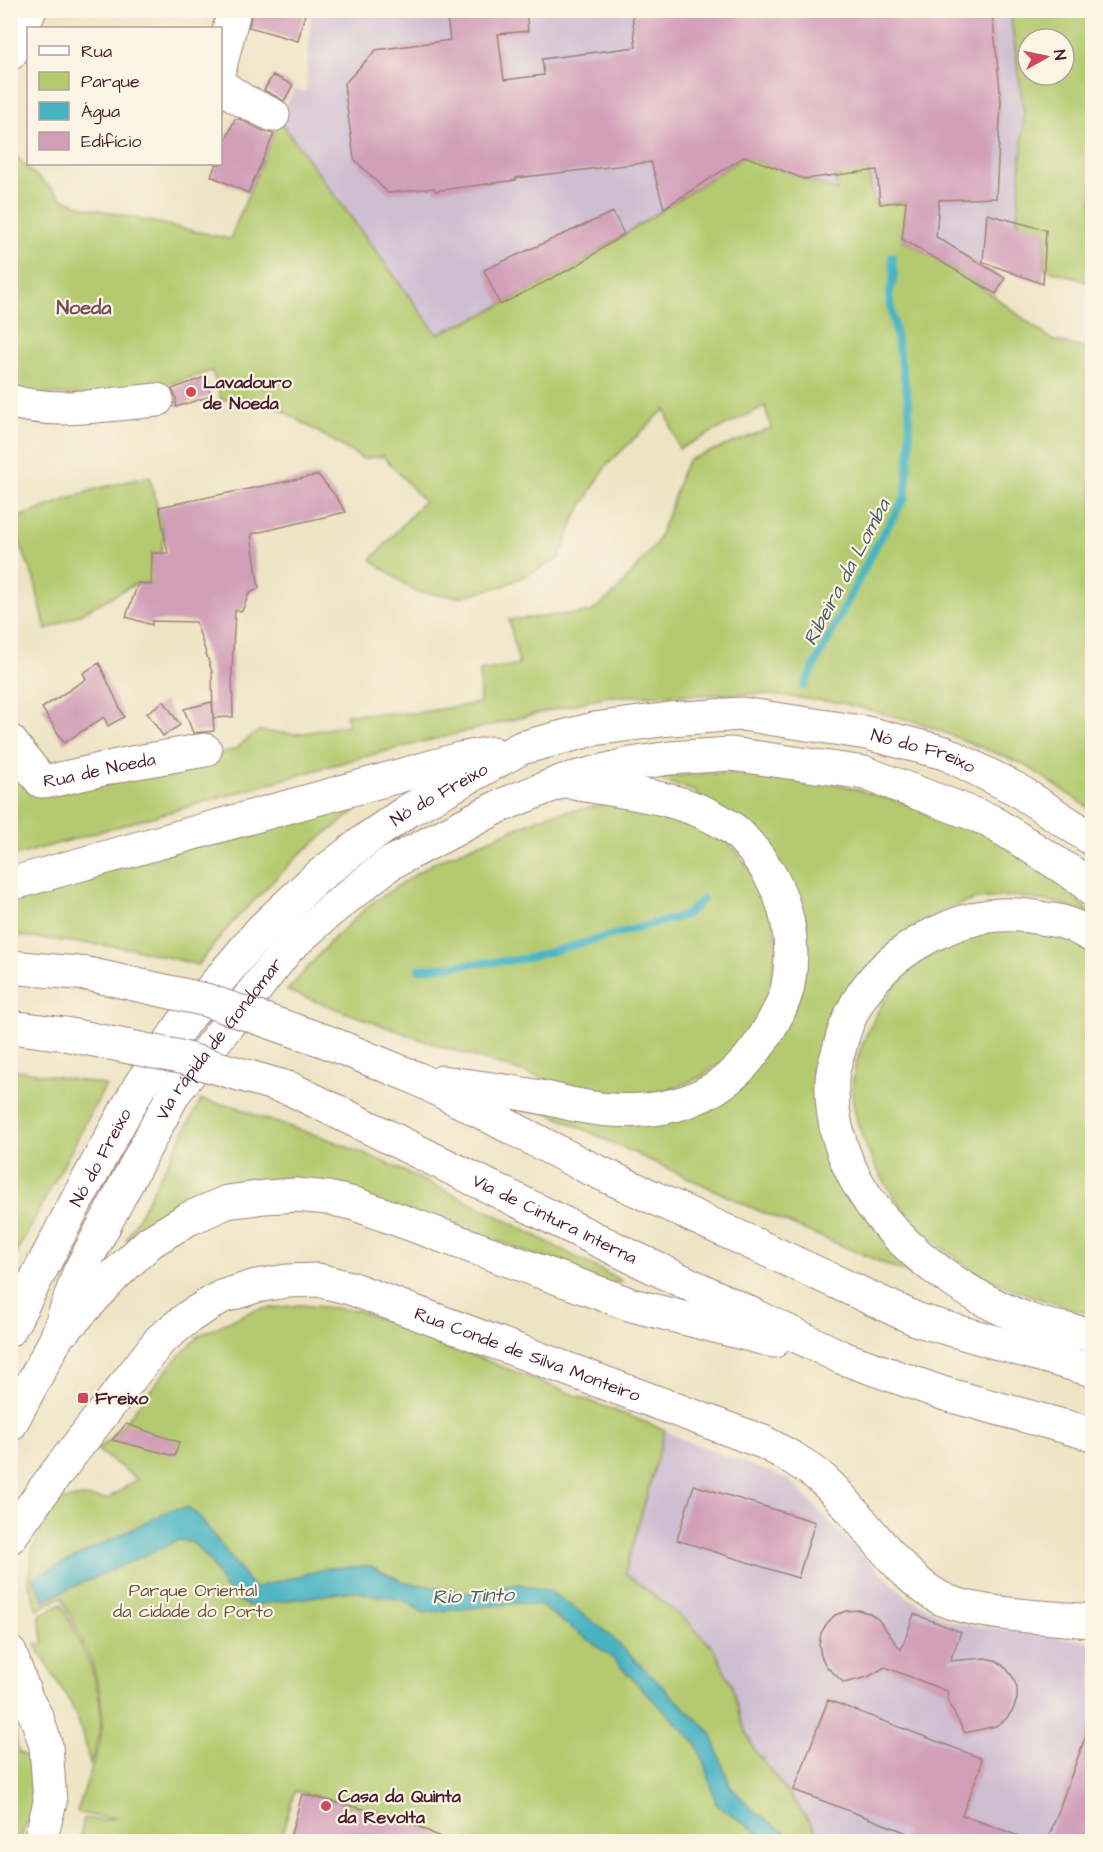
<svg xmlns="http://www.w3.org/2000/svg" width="1103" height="1852" font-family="'Architects Daughter',sans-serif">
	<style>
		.industrial { fill: #cebed1 }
		.green { fill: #b4ca6f; stroke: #7f744d; stroke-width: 1.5; fill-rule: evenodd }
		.water { fill: #46b4c2; stroke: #486a76; stroke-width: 1.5 }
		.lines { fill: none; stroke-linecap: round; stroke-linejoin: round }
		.stream { stroke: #46b4c2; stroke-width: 8 }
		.building { fill: #d19fb8 }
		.minor-casing { stroke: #9c8278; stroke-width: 35 }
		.major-casing { stroke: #9c8278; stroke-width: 35 }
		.highway-casing { stroke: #9c8278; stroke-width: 35 }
		.minor { stroke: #fff; stroke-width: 33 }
		.major { stroke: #fff; stroke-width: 33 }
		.highway { stroke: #fff; stroke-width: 33 }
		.highway-bridge-casing { stroke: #9c8278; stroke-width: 35; stroke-linecap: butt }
		.highway-bridge { stroke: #fff; stroke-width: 33 }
		.poi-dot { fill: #d1495b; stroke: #fcf5e5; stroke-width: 2 }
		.labels { text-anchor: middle; stroke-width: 4.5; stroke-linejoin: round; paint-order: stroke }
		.poi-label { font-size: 18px; font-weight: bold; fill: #4a1f2b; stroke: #fcf5e5; text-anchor: start }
		.street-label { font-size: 18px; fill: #4a1f2b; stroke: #fcf5e5 }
		.park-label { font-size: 18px; fill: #6a523f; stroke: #fcf5e5 }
		.neighbourhood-label { font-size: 20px; font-weight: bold; fill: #794c5c; stroke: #fcf5e5 }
		.water-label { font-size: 20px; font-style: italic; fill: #485b67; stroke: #fcf5e5 }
	</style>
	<rect width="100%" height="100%" fill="#fcf5e5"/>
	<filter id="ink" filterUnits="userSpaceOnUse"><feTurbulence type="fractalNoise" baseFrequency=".0167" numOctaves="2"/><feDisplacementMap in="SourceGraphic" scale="12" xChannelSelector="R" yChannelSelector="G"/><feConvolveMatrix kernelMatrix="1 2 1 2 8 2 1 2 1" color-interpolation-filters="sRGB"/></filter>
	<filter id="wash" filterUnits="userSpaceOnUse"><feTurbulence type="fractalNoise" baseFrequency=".008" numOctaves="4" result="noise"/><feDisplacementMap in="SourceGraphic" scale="24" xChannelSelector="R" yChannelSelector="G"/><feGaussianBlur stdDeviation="1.35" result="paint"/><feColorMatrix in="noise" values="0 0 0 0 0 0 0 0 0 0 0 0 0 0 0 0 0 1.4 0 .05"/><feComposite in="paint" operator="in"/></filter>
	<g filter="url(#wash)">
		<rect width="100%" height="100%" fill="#ede4c4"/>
		<path class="industrial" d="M311 11H1010L1024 113 1015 259 988 251 971 279 902 239 906 202 874 204 748 157 664 208 576 266 480 316 437 334 279 120 294 90 306 91Z
			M665 1430 683 1440 788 1479 865 1558 906 1596 951 1622 1092 1642V1841H824L791 1797 772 1778 755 1751 741 1722 736 1700 687 1621 625 1573Z"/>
		<path class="green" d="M1010 11H1092V284L1044 268 1046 231 1017 222 1024 113ZM1028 39H1064V75H1028Z
			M279 120 437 334 480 316 576 266 745 156 837 191 836 174 864 144 874 204 906 202 902 239 971 279 1052 340 1092 350V810L1025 765 920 723 842 703 762 694 608 696 355 759 11 857 10 751 35 785 217 755 235 749 258 731 298 734 348 725 346 714 415 713 480 703V671L519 664 509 620 591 612 616 592 656 544 672 504 681 474 688 460 771 428 765 406 679 449 665 409 606 466 576 516 559 559 503 586 459 597 416 592 371 560 424 501 383 456 363 459 272 404 243 398 221 400 212 371 162 386 99 396 11 393V150L28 169 64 199 85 207 230 239Z
			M150 476 164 536 161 553H152V575L161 584 137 583 78 615 46 630 34 579 11 520 92 490Z
			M712 773 765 774 827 781 924 809 986 832 1069 890 1091 915 1059 903 1013 896 976 899 939 912 910 929 881 951 823 1117 959 1295 757 1210 542 1110 744 1080 799 907 694 791 663 781V777Z
			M417 779 364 804 300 854 231 924 198 965 135 949 11 935V890Z
			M605 805H650L705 826 735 849 769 898 777 945 770 993 764 1011 737 1049 719 1065 699 1078 672 1089 644 1095H621L560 1084 425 1041 287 991 331 941 370 904 433 863 550 814Z
			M992 926 1035 928 1092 949V1314C1055 1305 1016 1292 981 1275 967 1267 953 1256 940 1246 900 1216 860 1151 853 1101 848 1059 881 995 912 968 935 947 964 937 992 926Z
			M11 1069 106 1085 11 1263 10 1069Z
			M201 1100 237 1107 259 1117 328 1139 391 1165 494 1214 622 1281 609 1284 506 1244 214 1193 188 1201 162 1216 131 1240H126Z
			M300 1305 356 1310 665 1430 625 1573 687 1621 714 1649 732 1686 741 1722 755 1751 791 1797 824 1841H450L404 1819 295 1791 280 1841H79L84 1818 102 1821 119 1817 102 1818 77 1812 100 1743 103 1716 99 1688 91 1660 62 1597 37 1610 29 1583 32 1551 40 1532 54 1508 58 1503 65 1500 82 1497 107 1499 137 1479 96 1449 98 1445 102 1447 122 1426 173 1362 200 1335 254 1310Z
			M62 1604C78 1639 99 1675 101 1714 102 1732 96 1749 90 1765L83 1733 71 1704 35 1645 44 1643 39 1615Z
			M10 1710 13 1711 18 1752 39 1764V1794L24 1828 21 1841H11Z"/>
		<path class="water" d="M188 1508 199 1516 254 1588 328 1568 370 1566 404 1582 469 1593 518 1584 550 1591 603 1629 711 1733 730 1786 746 1803 765 1819 789 1835 795 1841H770L716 1804 706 1766 695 1742 609 1655 541 1606 519 1603 424 1613 405 1601 353 1591 248 1606 236 1599 224 1587 210 1561 193 1543 179 1540 44 1600 33 1578 173 1509Z"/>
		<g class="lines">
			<path class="stream" d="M804 686 877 544 905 498 910 448 909 405 889 296 894 276 892 256
				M419 969 524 959 686 915 703 899"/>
		</g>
		<g id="blocks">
			<path class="building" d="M252 10H306L298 41 249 27Z
				M446 10H526L528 31 498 34 504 80 544 75 542 59 636 47 632 15 670 10H992L1001 100 996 198 939 200 936 237 1005 278 996 294 902 239 906 201 880 204 877 170 804 179 745 156 664 208 651 162 516 178V180L435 191 434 188 388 193 354 159 344 84 376 50 450 40Z
				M273 75 293 85 284 101 264 90Z
				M235 119H239L265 132 274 134 248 193 211 176 216 164H220V153Z
				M613 212 624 234 576 266 500 305 484 270Z
				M987 214 1046 230 1043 284 983 262Z
				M205 377 211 396 176 407V398L172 389Z
				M318 475 334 494 346 512 251 534 259 588 249 594 242 611 235 610 232 671 233 717 213 718 212 672 196 622 152 621V625L126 617 138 583 151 585 152 553H168L159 507Z
				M99 663 124 717 108 726 104 717 64 743 42 708 86 679 83 673Z
				M164 701 180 725 163 736 147 713Z
				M212 702 214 731 193 733 184 709Z
				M126 1424 179 1442 175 1456 112 1440Z
				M694 1485 815 1522 798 1578 677 1540Z
				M858 1610 869 1613 878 1619 901 1650 914 1614 961 1632 950 1661 985 1658 997 1661 1006 1668 1013 1677 1017 1688V1699L1013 1710 1006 1719 996 1726 965 1733 949 1704 947 1691 885 1667 868 1677 844 1683 826 1666 821 1656 819 1645 821 1633 827 1623 835 1615 846 1611Z
				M828 1700 981 1758V1766L962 1815 1027 1839V1842H901L905 1832 794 1790Z
				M1090 1724H1092V1842H1047Z
				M302 1794 404 1819 450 1842H289Z"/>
		</g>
	</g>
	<g filter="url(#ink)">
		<use href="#blocks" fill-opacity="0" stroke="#9c8278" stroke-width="1.5"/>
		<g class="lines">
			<defs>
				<g id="minor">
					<path d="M10 54 30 10"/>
					<path d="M220 67 234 10"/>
					<path d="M220 85 242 100 273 115"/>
					<path d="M10 401C55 415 111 404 157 400"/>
					<path id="s1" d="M10 741 41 781 55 780 126 764 205 750"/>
					<path d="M10 1653 27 1700 37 1718 46 1746 50 1802 40 1842"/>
				</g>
				<g id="major">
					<path id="s2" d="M10 1537 51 1480 160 1340 190 1316 221 1297 256 1286 287 1281 318 1280 350 1288 763 1442C784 1453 803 1463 821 1478 861 1512 902 1586 952 1603 992 1616 1050 1617 1092 1621"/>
				</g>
				<g id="highway">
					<path d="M10 884 460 759 492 753"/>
					<path d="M1092 936C1085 932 1077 927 1068 924 1062 921 1053 920 1046 919 1006 910 973 915 936 933 885 958 852 994 839 1050 836 1060 832 1071 832 1081 828 1197 931 1283 1031 1321 1050 1328 1072 1330 1092 1335"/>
					<path d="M10 967 88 974"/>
					<path d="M10 1027 65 1034"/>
					<path d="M325 1041 416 1078 581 1164 918 1320 1092 1370"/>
					<path d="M442 1082C476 1087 511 1091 545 1098 556 1100 566 1103 576 1105 612 1113 654 1113 688 1101 729 1086 753 1059 773 1022 779 1011 786 998 788 985 796 943 787 898 763 864 754 851 743 836 730 827 685 796 626 793 574 783"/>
					<path id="s3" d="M291 1089 622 1252 843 1358 945 1394 1092 1434"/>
					<path id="s4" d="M10 1329 77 1200 140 1085 183 1023 261 930 315 879 367 839 409 810 521 748 594 729 670 719 742 714 867 733 945 753 1016 789 1092 839"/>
					<path d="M65 1329 114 1276 150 1242 188 1219 227 1202 265 1197 296 1195 328 1198 355 1204 632 1305 774 1341"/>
					<path id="s5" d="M10 1425 56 1339 79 1273 174 1093 288 948 331 910 389 864 500 806 563 781 631 764 670 758 731 754 865 773 989 820 1083 880 1092 890"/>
				</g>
			</defs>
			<use href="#minor" class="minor-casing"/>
			<use href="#major" class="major-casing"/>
			<use href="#highway" class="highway-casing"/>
			<use href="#minor" class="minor"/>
			<use href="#major" class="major"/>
			<use href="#highway" class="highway"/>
			<defs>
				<path id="highway-bridge" d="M88 974 206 1000 325 1041
					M65 1034 180 1057 291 1089"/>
			</defs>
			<use href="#highway-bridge" class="highway-bridge-casing"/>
			<use href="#highway-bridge" class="highway-bridge"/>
		</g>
	</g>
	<g class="poi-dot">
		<circle cx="191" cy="392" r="6"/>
		<rect x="77" y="1392" width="12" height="12" rx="3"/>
		<circle cx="326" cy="1806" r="6"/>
	</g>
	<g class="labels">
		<g class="poi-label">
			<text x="203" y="388">Lavadouro<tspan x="203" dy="21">de Noeda</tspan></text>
			<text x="95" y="1404">Freixo</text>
			<text x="338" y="1802">Casa da Quinta<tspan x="338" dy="21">da Revolta</tspan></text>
		</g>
		<g class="street-label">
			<text dy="6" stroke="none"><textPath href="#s4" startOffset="1202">Nó do Freixo</textPath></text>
			<text dy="6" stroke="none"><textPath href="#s1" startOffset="110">Rua de Noeda</textPath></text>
			<text dy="6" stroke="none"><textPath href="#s4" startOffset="698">Nó do Freixo</textPath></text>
			<text dy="6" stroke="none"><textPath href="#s5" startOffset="441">Via rápida de Gondomar</textPath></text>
			<text dy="6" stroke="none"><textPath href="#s4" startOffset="194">Nó do Freixo</textPath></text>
			<text dy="6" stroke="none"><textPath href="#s3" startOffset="294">Via de Cintura Interna</textPath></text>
			<text dy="6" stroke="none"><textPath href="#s2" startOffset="644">Rua Conde de Silva Monteiro</textPath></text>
		</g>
		<g class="park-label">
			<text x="193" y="1596">Parque Oriental<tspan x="193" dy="21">da cidade do Porto</tspan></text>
		</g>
		<g class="neighbourhood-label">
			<text x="84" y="314">Noeda</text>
		</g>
		<g class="water-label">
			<text transform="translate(846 572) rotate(-62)" y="7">Ribeira da Lomba</text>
			<text transform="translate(473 1595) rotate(-2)" y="7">Rio Tinto</text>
		</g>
	</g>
	<rect width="1103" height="1852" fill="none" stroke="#fcf5e5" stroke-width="36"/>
	<rect x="27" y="27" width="195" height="138" fill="#fcf5e5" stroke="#b59f9b" stroke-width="1.5"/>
	<rect x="39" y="46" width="30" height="9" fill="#ffffff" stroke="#b59f9b" stroke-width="1.5"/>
	<text x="81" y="57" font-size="18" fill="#4a1f2b">Rua</text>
	<rect x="39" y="72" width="30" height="18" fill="#b4ca6f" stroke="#b59f9b" stroke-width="1.5"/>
	<text x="81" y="87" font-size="18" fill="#4a1f2b">Parque</text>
	<rect x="39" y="102" width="30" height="18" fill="#46b4c2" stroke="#b59f9b" stroke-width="1.5"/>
	<text x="81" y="117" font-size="18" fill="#4a1f2b">Água</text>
	<rect x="39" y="132" width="30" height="18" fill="#d19fb8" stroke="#b59f9b" stroke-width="1.5"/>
	<text x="81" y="147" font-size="18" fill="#4a1f2b">Edifício</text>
	<g transform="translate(1046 57) rotate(81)"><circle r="28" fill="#fcf5e5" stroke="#b59f9b" stroke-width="1.5"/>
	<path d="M0-4.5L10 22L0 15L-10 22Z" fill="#d1495b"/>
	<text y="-9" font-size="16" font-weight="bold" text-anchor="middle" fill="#4a1f2b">N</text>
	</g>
</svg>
